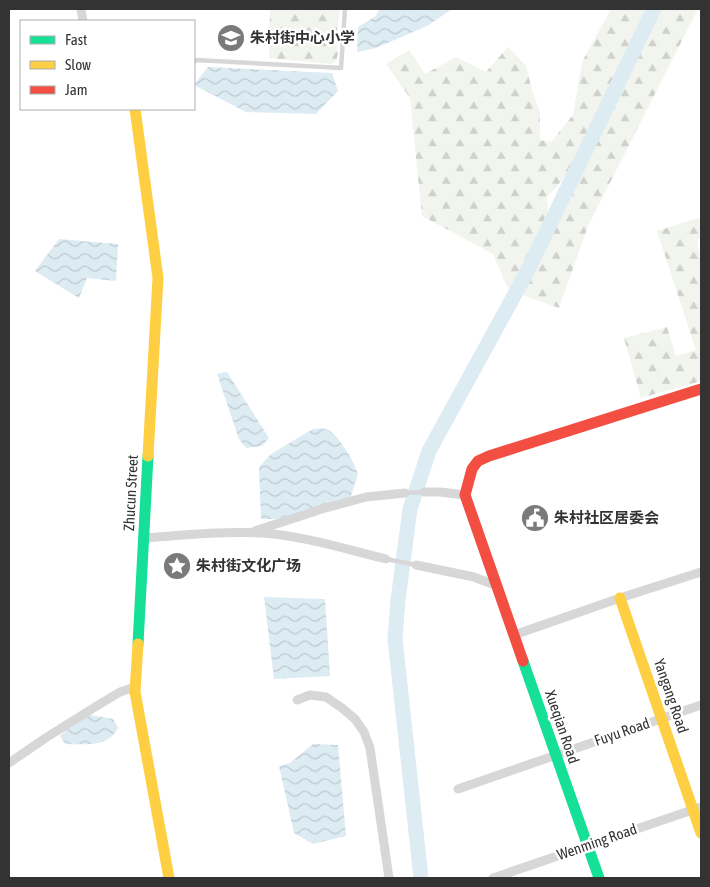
<svg xmlns="http://www.w3.org/2000/svg" width="710" height="887" font-family="'Asap Condensed','Noto Sans SC',sans-serif">
	<style>
		.forest { fill: url(#forest-firs) }
		.water { fill: url(#water-waves) }
		.lines { fill: none; stroke-linecap: round; stroke-linejoin: round }
		.river { stroke: #ddebf3; stroke-width: 15 }
		.lane { stroke: #d7d7d7; stroke-width: 4.5 }
		.street { stroke: #d7d7d7; stroke-width: 9 }
		.fast { stroke: #16e098; stroke-width: 11 }
		.slow { stroke: #ffcf43; stroke-width: 11 }
		.jam { stroke: #f24e42; stroke-width: 11 }
		.labels { text-anchor: middle; stroke-width: 5; stroke-linejoin: round; paint-order: stroke }
		.poi-label { font-size: 15px; font-weight: bold; fill: #333; stroke: #fff; text-anchor: start }
		.street-label { font-size: 15px; fill: #333; stroke: #fff }
	</style>
	<defs>
		<pattern id="forest-firs" width="22" height="20" patternUnits="userSpaceOnUse" patternTransform="scale(1.25)"><rect width="22" height="20" fill="#f1f5ed"/><path d="M5 1l3.5 6h-7zM16 11l3.5 6h-7z" fill="#cfd2cc"/></pattern>
		<pattern id="water-waves" width="16" height="10" patternUnits="userSpaceOnUse" patternTransform="scale(1.25)"><rect width="16" height="10" fill="#ddebf3"/><path d="M0 5q4-4 8 0t8 0" fill="none" stroke="#becad1"/></pattern>
	</defs>
	<rect width="100%" height="100%" fill="#fff"/>
	<path class="forest" d="M270 9H340L336 40 338 54 336 61 331 64 269 58Z
		M611 9H649L573 166 559 184 547 197 548 218 512 293 506 284 493 254 422 216 410 98 386 64 409 50 425 74 456 57 486 72 508 47 526 66 532 90 540 112V140L551 142 573 115 582 62Z
		M659 9H698L588 226 559 308 520 294Z
		M701 217V235L697 242 701 262V381L641 398 624 338 667 327 676 356 696 350 657 231Z"/>
	<path class="water" d="M379 9H452L427 26 376 48 357 52 358 27 376 16Z
		M208 67 332 73 338 91 316 114 246 112 194 85Z
		M59 239 118 244 116 281 87 278 79 298 35 271Z
		M227 372 269 438 262 446 246 448 239 439 217 374Z
		M313 429C317 429 322 428 325 429 338 432 354 462 358 474L350 499 276 519H261L259 467 271 454Z
		M264 597 325 599 330 676 274 679Z
		M90 715 113 719 118 728C108 748 84 744 65 744L60 736 68 728Z
		M313 744 338 745 346 836 313 844 294 833 279 766 290 763Z"/>
	<g class="lines">
		<path class="river" d="M421 878 395 639 398 600 410 509 429 451 527 272 654 9"/>
		<path class="lane" d="M194 62 196 60 341 68 345 9
			M405 493 424 492
			M386 559 416 565"/>
		<path class="street" d="M81 9 83 21
			M424 492H440L465 495
			M255 531 322 509 366 497 405 493
			M144 538C183 535 223 531 262 533 304 536 345 549 386 559
			M416 565 474 577 497 586
			M514 635 620 598 701 572
			M297 700 310 695 326 697 342 708 355 719 364 732 370 748 389 878
			M9 763 47 737 95 707 120 692 135 687
			M458 789 701 705
			M493 878 701 807"/>
		<path class="fast" d="M138 644 148 456
			M523 661 599 878"/>
		<path class="slow" d="M135 109 158 278 148 456
			M620 598 701 833
			M138 644 135 692 169 878"/>
		<path class="jam" d="M523 661 465 495 472 469 478 461 489 456 701 389"/>
	</g>
	<defs>
		<symbol id="school-disc" viewBox="-11 -11 22 22"><circle r="9.5" fill="#7a7a7a" stroke="#fff"/><path d="M0-5L7-2L0 1L-7-2ZM-4 1L0 2.5L4 1V4Q0 6-4 4Z" fill="#fff"/></symbol>
		<symbol id="civic-disc" viewBox="-11 -11 22 22"><circle r="9.5" fill="#7a7a7a" stroke="#fff"/><path d="M-.6-6.5H3V-4.5H.6V-3L4-1V1h2V6H-6V1h2V-1L-.6-3ZM-1.2 2.5V6h2.4V2.5Z" fill="#fff"/></symbol>
		<symbol id="sight-disc" viewBox="-11 -11 22 22"><circle r="9.5" fill="#7a7a7a" stroke="#fff"/><path d="M0-6L1.8-2.2L6-1.7L2.9 1.2L3.7 5.4L0 3.3L-3.7 5.4L-2.9 1.2L-6-1.7L-1.8-2.2Z" fill="#fff"/></symbol>
	</defs>
	<g fill-rule="evenodd">
		<use href="#school-disc" x="215" y="22" width="32" height="32"/>
		<use href="#civic-disc" x="519" y="502" width="32" height="32"/>
		<use href="#sight-disc" x="161" y="550" width="32" height="32"/>
	</g>
	<g class="labels">
		<g class="poi-label">
			<text x="250" y="43">朱村街中心小学</text>
			<text x="554" y="523">朱村社区居委会</text>
			<text x="196" y="571">朱村街文化广场</text>
		</g>
		<g class="street-label">
			<text transform="translate(131 493) rotate(-87)" y="5">Zhucun Street</text>
			<text transform="translate(671 696) rotate(71)" y="5">Yangang Road</text>
			<text transform="translate(562 727) rotate(71)" y="5">Xueqian Road</text>
			<text transform="translate(622 732) rotate(-19)" y="5">Fuyu Road</text>
			<text transform="translate(597 842) rotate(-19)" y="5">Wenming Road</text>
		</g>
	</g>
	<rect width="710" height="887" fill="none" stroke="#333333" stroke-width="20"/>
	<rect x="20" y="20" width="175" height="90" fill="#ffffff" stroke="#adadad"/>
	<rect x="30" y="36" width="25" height="8" fill="#16e098" stroke="#adadad"/>
	<text x="65" y="45" font-size="15" fill="#333333">Fast</text>
	<rect x="30" y="61" width="25" height="8" fill="#ffcf43" stroke="#adadad"/>
	<text x="65" y="70" font-size="15" fill="#333333">Slow</text>
	<rect x="30" y="86" width="25" height="8" fill="#f24e42" stroke="#adadad"/>
	<text x="65" y="95" font-size="15" fill="#333333">Jam</text>
</svg>
